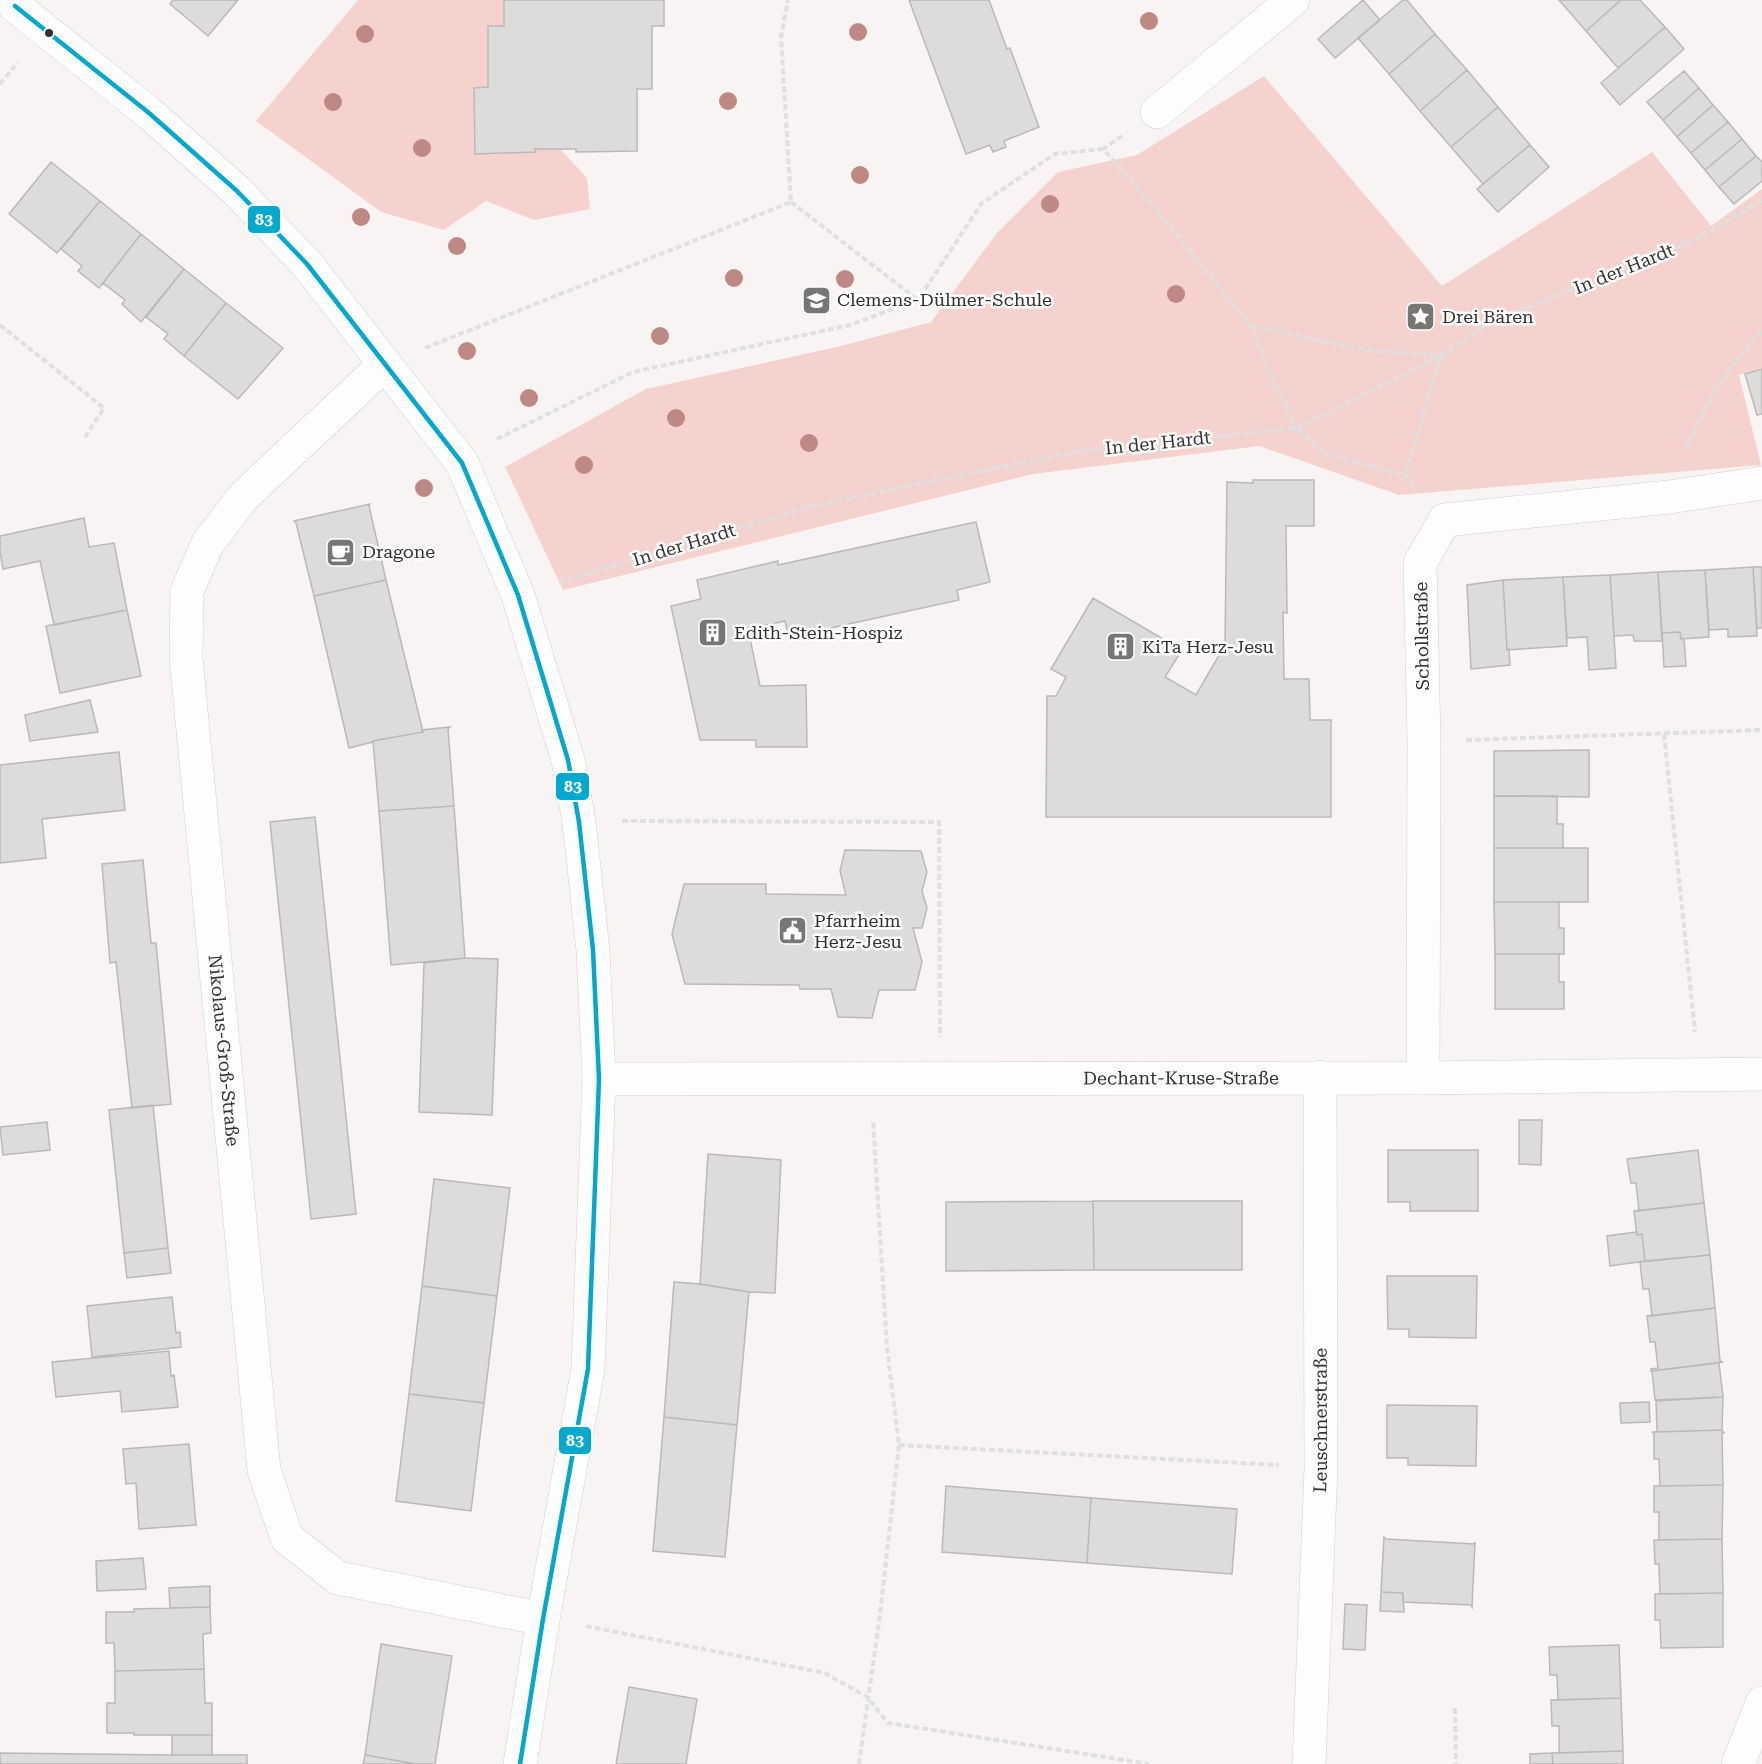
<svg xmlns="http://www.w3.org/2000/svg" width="1762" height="1764" font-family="'Roboto Serif',serif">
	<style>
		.green { fill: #f6d2ce }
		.building { fill: #dedcdb; stroke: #bab8b8; stroke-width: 1.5 }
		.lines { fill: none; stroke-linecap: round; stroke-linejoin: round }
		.street-casing { stroke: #d2cfcf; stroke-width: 34 }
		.path { stroke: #e0e0df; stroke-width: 4; stroke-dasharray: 6 3; stroke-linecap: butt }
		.street { stroke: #fefdfd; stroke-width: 33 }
		.bus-1-casing { stroke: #fff; stroke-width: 9 }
		.bus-1 { stroke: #00a9ce; stroke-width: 4.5 }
		.tree { fill: #be8885 }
		.bus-dot { fill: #343131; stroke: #fff; stroke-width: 2 }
		.labels { text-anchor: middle; stroke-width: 5; stroke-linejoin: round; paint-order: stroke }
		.street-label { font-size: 18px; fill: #343131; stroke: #fff }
		.poi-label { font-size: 18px; fill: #343131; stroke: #fff; text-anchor: start }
		.line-badge { stroke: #fff; stroke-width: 2 }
		.badge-label { font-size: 16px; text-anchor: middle; font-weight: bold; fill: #fff }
	</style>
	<rect width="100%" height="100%" fill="#f7f4f3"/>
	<path class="green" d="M358 0H521L550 138 587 178 590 209 534 220 486 201 444 230 381 212 256 121Z
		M1264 76 1442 286 1652 152 1711 226 1762 189V368L1739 375 1761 465 1399 495 1259 446 1033 474 563 590 505 467 646 389 841 346 931 322 997 233 1058 172 1137 155Z"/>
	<path class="building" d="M173 0H238L208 36 170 4Z
		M504 0H664V26H652V89H637V151L576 152V149H535L536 152 475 154 474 88 488 87V26H504Z
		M909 0H989L1007 49 1010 48 1039 127 1004 141 1006 147 993 152 990 145 966 154Z
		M1363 0 1380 20 1335 58 1318 39Z
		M1403 0H1407L1435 34 1389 74 1358 38Z
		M1559 0H1621L1586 31Z
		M1621 0H1640L1665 27 1618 68 1586 31Z
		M1665 27 1684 49 1620 105 1601 83Z
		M1435 34 1467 70 1420 111 1389 74Z
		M1467 70 1498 107 1451 147 1420 111Z
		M1684 71 1699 88 1663 120 1647 102Z
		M1699 88 1713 105 1677 137 1663 120Z
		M1713 105 1728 122 1691 153 1677 137Z
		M1498 107 1530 145 1483 184 1451 147Z
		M1728 122 1742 139 1705 170 1691 153Z
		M1742 139 1756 156 1719 187 1705 170Z
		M1530 145 1549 167 1498 212 1477 189Z
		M1756 156 1762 162V181L1734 204 1719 187Z
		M51 162 100 201 57 253 9 214Z
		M100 201 141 234 99 288 78 271 82 266 61 249Z
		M141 234 184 269 141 322 122 304 125 300 103 283Z
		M184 269 226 303 184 356 164 339 168 334 146 317Z
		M226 303 283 348 238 399 184 356Z
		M1762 369V414L1757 415 1745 374Z
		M1253 480H1314V526H1286L1287 613 1283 612 1284 679H1309L1310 720H1331V817H1046L1047 696H1056L1066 677 1051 669 1093 598 1182 650 1165 677 1196 695 1225 645 1227 482 1253 483Z
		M370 504 369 506 386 580 314 596 296 523 294 521Z
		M84 518 89 547 114 543 127 610 54 625 40 561 3 569 0 552V536Z
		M976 522 990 582 957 590 959 600 789 637 785 621 748 629 760 686 806 685 807 747H756V740H700L671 606 701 599 697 580 778 561V565Z
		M1753 567H1762V628H1757Z
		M1753 567 1757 636 1728 637V629L1709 630 1705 570Z
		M1705 570 1709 637 1681 639 1680 632 1662 633 1658 572Z
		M1658 572 1662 641H1634L1633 635 1614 636 1610 575Z
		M1610 575 1616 668 1589 670 1587 637 1567 638 1563 577Z
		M1563 577 1567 646 1507 650 1503 580Z
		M386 580 423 732 373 741V742L349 748 314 596Z
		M1503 580 1507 650 1509 649 1510 665 1471 669 1467 585Z
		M127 610 141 676 60 693 46 626Z
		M1680 632 1681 639H1684L1686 666 1664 667 1662 633Z
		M90 700 98 732 30 741 25 715Z
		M450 727 448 729 454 806 379 811 373 741 423 732 422 730Z
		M1589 750V797L1494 796V751Z
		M119 752 125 810 42 819 46 858 0 863V765Z
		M1494 796H1557V824H1563V848H1494Z
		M454 806 465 958 391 965 379 811Z
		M315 817 356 1214 311 1219 270 822Z
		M1494 848H1588V902H1494Z
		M845 850 921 851 927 872 922 891 927 908 922 928H913L922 962 915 990H879L872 1018 838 1017 831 989H800L799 985 685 984 672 934 684 884H766V894L846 895 840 871Z
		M143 860 151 943H156L171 1104 132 1108 116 962 110 963 102 864Z
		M1494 902H1559V928H1564V954H1495Z
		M1495 954H1559V982H1564V1009H1495Z
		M465 958 498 959 492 1115 419 1112 424 963Z
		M153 1105 168 1248 124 1253 109 1110Z
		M1519 1120H1542L1541 1165 1519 1164Z
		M47 1122 50 1150 3 1155 0 1127Z
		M1388 1150H1478V1211H1410V1202H1388Z
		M1698 1150 1704 1203 1639 1211 1636 1183H1631L1627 1159Z
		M708 1154 781 1160 775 1293 749 1292 700 1284Z
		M434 1179 510 1188 497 1296 422 1286Z
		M1093 1201 1094 1270 946 1271V1202Z
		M1093 1201H1242V1270H1094Z
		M1704 1203 1710 1255 1645 1261 1642 1234 1637 1235 1634 1211Z
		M1636 1232 1637 1235 1642 1234 1645 1261 1610 1266 1607 1236Z
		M168 1248 171 1273 127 1278 124 1253Z
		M1710 1255 1715 1308 1652 1316 1649 1289H1643L1640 1262Z
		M1387 1276H1477L1476 1338 1409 1337V1329H1388Z
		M674 1282 700 1284 749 1292 737 1425 664 1417Z
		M422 1286 497 1296 484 1403 409 1394Z
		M172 1297 176 1333 180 1332 181 1347 92 1357 87 1306Z
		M1715 1308 1720 1361 1723 1362 1651 1371V1369L1658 1368 1655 1342H1650L1647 1316Z
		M169 1351 171 1376 174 1375 178 1407 122 1412 120 1391 56 1397 52 1362Z
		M1719 1363 1723 1397 1655 1400 1652 1371Z
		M409 1394 484 1403 471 1511 396 1501Z
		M1723 1397 1722 1430 1657 1432 1656 1401Z
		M1649 1402 1650 1422 1621 1423 1620 1403Z
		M1387 1405 1477 1406 1476 1466 1408 1465V1458H1387Z
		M664 1417 737 1425 725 1557 653 1551Z
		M1722 1430 1724 1433H1722L1723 1485 1660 1486 1659 1459H1654V1433L1652 1432Z
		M189 1444 196 1525 139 1529 136 1483 126 1484 123 1449Z
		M1723 1485 1722 1539 1659 1540V1512H1654V1486Z
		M946 1486 1091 1498 1087 1563 942 1552Z
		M1091 1498 1237 1509 1232 1574 1087 1563Z
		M1384 1537 1386 1539 1474 1544 1475 1542 1472 1607 1471 1605 1403 1602V1593L1381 1592Z
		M1722 1539 1723 1593 1660 1594 1659 1564H1655L1654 1540Z
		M143 1558 146 1589 97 1591 96 1561Z
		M210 1586V1607L170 1608 169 1588Z
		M1381 1592 1403 1593 1404 1612 1380 1611Z
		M1723 1593V1647L1661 1648 1660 1620H1655V1594Z
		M1345 1604 1367 1605 1365 1650 1343 1649Z
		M210 1607 211 1633 203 1634 204 1669 115 1671 114 1643H106V1612H134V1609Z
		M381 1644 452 1656 435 1764H416L365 1755Z
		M1619 1645 1621 1698 1558 1700 1557 1675H1550L1549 1647Z
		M204 1669 205 1703H212V1735H134V1733H107V1703H115V1671Z
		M629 1687 697 1699 686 1764H616Z
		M1621 1698 1623 1751 1559 1753V1726H1552L1551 1700Z
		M172 1735H212V1755H172Z
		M1623 1751V1764H1553L1552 1753Z
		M0 1753 172 1755H247V1764H0Z
		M1552 1753 1553 1764H1530V1754Z
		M365 1755 416 1764H363Z"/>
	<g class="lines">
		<defs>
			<g id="street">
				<path d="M15 6 149 113 237 191 307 264 462 463 518 595 568 760 579 822 593 950 599 1079 588 1369 543 1619 520 1764"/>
				<path d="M1157 112 1293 0"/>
				<path id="s1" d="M385 364 244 496 208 543 187 591 186 658 264 1470 287 1538 338 1578 543 1619"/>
				<path d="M1423 1078 1424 741 1420 563 1445 520 1669 497 1762 483"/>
				<path id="s2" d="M599 1079 1423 1078 1762 1074"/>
				<path id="s3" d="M1309 1764 1321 1468 1320 1077"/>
				<path d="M1738 1764 1762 1703"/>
			</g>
		</defs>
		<use href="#street" class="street-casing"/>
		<path class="path" d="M0 84 18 62
			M1122 136 1103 149 1152 204 1251 326 1270 374 1297 428 1325 454 1405 475
			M791 202 918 300
			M0 325 104 408 85 437
			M1252 326 1366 350 1441 356 1405 475 1417 488
			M425 348 791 202 781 37 788 0
			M497 439 633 372 850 325 918 300 982 203 1055 154 1103 149
			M1686 450C1703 406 1730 365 1762 330
			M559 582 812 506 1074 452 1297 428 1441 356 1490 322 1696 240 1762 200
			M1664 734 1695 1032
			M1466 740 1762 730
			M622 821 939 822 940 1037
			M899 1445 1279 1465
			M586 1626 825 1673 867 1697 888 1723 1149 1764
			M1455 1708 1456 1764
			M859 1764 880 1615 899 1445 887 1348 873 1121"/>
		<use href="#street" class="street"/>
		<defs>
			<path id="bus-1" d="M15 6 149 113 237 191 307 264 462 463 518 595 568 760 579 822 593 950 599 1079 588 1369 543 1619 520 1764"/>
		</defs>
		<use href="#bus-1" class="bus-1-casing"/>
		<use href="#bus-1" class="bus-1"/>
	</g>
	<g class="tree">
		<circle cx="1149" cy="21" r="9"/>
		<circle cx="858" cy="32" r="9"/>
		<circle cx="365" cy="34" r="9"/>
		<circle cx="728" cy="101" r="9"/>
		<circle cx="333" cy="102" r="9"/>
		<circle cx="422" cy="148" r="9"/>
		<circle cx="860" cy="175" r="9"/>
		<circle cx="1050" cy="204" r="9"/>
		<circle cx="361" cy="217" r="9"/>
		<circle cx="457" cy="246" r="9"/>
		<circle cx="734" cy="278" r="9"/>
		<circle cx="845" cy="279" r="9"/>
		<circle cx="1176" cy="294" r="9"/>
		<circle cx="660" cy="336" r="9"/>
		<circle cx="467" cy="351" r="9"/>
		<circle cx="529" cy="398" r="9"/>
		<circle cx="676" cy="418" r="9"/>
		<circle cx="809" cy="443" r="9"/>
		<circle cx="584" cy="465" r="9"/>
		<circle cx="424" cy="488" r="9"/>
	</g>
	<defs>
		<symbol id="school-square" viewBox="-11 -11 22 22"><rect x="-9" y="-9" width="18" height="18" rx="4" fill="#787575" stroke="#fff"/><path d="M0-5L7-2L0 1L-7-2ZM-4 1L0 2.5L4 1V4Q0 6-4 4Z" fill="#fff"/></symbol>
		<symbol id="sight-square" viewBox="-11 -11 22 22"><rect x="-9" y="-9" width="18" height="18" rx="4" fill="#787575" stroke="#fff"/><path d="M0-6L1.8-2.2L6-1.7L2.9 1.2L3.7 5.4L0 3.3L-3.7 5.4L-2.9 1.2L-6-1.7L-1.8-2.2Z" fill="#fff"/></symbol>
		<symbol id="cafe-square" viewBox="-11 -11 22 22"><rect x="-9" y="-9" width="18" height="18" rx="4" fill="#787575" stroke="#fff"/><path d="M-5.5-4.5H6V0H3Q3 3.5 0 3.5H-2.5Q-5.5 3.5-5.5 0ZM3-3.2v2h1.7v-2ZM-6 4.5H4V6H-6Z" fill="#fff"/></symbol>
		<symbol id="building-square" viewBox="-11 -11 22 22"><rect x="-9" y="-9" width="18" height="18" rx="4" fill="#787575" stroke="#fff"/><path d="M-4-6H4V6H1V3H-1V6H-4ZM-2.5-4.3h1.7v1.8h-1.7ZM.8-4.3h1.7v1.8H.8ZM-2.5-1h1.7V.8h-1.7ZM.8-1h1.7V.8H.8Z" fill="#fff"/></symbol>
		<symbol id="civic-square" viewBox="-11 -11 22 22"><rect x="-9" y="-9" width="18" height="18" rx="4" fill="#787575" stroke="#fff"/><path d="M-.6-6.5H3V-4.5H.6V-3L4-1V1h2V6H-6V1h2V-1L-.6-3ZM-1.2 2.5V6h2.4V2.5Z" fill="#fff"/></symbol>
	</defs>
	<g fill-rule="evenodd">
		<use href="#school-square" x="800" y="284" width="33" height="33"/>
		<use href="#sight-square" x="1404" y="300" width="33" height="33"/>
		<use href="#cafe-square" x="324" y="536" width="33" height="33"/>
		<use href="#building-square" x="696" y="616" width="33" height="33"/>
		<use href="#building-square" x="1104" y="630" width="33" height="33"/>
		<use href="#civic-square" x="776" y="914" width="33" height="33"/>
	</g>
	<circle class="bus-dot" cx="49" cy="33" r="5"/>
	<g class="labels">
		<g class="street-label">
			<text transform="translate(1624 269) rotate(-22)" y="6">In der Hardt</text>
			<text transform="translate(1158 443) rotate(-6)" y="6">In der Hardt</text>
			<text transform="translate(684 545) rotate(-17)" y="6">In der Hardt</text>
			<text transform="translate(1422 636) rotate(-91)" y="6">Schollstraße</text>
			<text dy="6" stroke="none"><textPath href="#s1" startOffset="766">Nikolaus-Groß-Straße</textPath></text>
			<text dy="6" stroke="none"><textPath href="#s2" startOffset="582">Dechant-Kruse-Straße</textPath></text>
			<text dy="6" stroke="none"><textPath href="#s3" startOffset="344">Leuschnerstraße</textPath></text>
		</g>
		<g class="poi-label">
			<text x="837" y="306">Clemens-Dülmer-Schule</text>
			<text x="1442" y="323">Drei Bären</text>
			<text x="362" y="558">Dragone</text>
			<text x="734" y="639">Edith-Stein-Hospiz</text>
			<text x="1142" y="653">KiTa Herz-Jesu</text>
			<text x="814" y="927">Pfarrheim<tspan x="814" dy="21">Herz-Jesu</tspan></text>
		</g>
	</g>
	<g class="line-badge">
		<rect x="247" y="205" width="34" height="29" rx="6" fill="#00a9ce"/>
		<rect x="555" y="772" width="35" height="29" rx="6" fill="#00a9ce"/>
		<rect x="558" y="1426" width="34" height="29" rx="6" fill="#00a9ce"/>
	</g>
	<g class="badge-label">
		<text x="264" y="225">83</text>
		<text x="573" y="792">83</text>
		<text x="575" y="1446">83</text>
	</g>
</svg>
